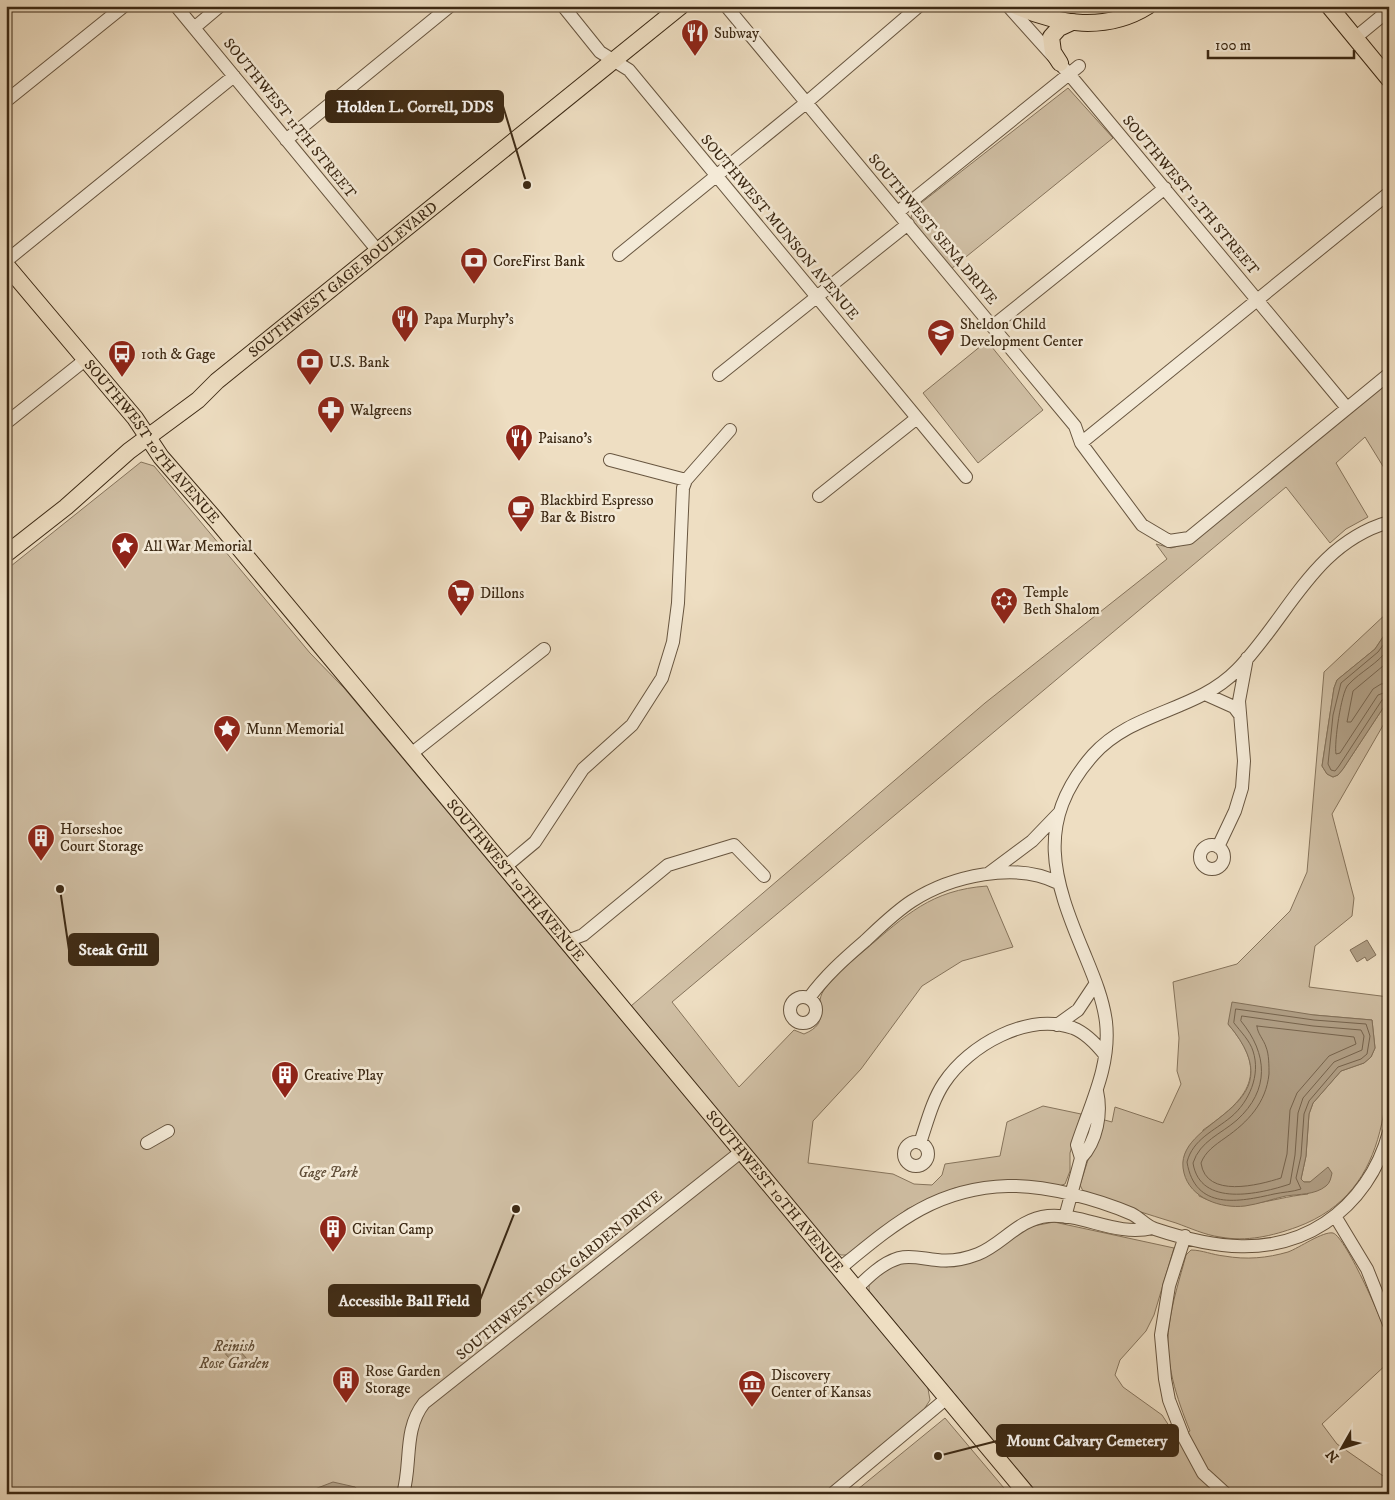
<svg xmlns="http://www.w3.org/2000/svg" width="1395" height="1500" font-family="'IM FELL DW Pica',serif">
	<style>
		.green { fill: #d0bfa4; stroke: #86745c; fill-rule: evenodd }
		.water { fill: #b1a087; stroke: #827059 }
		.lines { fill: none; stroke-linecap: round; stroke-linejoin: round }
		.shore { stroke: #76644e; stroke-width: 1 }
		.minor-casing { stroke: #685640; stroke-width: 14 }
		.major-casing { stroke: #3c2914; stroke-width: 18 }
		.minor { stroke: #f4ead7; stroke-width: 12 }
		.major { stroke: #eedec2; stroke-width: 16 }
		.labels { text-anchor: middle; stroke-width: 5; stroke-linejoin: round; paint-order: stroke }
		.poi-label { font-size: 15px; fill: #3c2914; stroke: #f4ead7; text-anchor: start }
		.street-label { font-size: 15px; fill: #3c2914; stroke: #f4ead7 }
		.park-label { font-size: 15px; font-style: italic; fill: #614e38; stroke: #f4ead7 }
		.leader { fill: none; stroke: #3c2914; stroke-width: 2 }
		.callout-dot { fill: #3c2914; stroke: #f4ead7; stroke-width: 2 }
		.callout { fill: #3c2914; stroke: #3c2914; stroke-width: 2 }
		.callout-label { font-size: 16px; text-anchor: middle; font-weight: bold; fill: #fff }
	</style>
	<rect width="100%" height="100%" fill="#eedec2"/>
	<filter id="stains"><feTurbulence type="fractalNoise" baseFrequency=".004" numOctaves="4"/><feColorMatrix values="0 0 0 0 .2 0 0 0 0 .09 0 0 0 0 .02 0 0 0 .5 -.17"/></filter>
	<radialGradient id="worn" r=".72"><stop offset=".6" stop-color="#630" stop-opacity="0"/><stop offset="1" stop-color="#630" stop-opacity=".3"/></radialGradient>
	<path class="green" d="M1068 88 1113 138 951 269 911 219 912 210Z
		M987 341 1043 410 978 463 923 393Z
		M1389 381V476L1365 437 1336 463 1368 517 1346 529 1330 543 1286 487 672 1002 739 1087 794 1030 804 1034C833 1022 812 1007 824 990 835 975 851 962 865 950 906 915 931 890 987 886L1013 947 962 961 922 986 861 1069 813 1121 808 1163 893 1174 914 1184 932 1185 942 1175 945 1164 1000 1156 1007 1122 1043 1106 1081 1114 1070 1153V1171L1065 1184 1059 1186 955 1188 907 1209 848 1255H841L833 1251 631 1006 985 703 1167 559 1156 544 1171 548 1190 543Z
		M141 462 154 466 310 653 344 688 622 1021 649 1049 927 1383 930 1400 921 1414 825 1494H6V570Z
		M1389 611V628L1375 649 1337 680 1334 688 1322 766 1327 774 1333 777 1338 775 1343 769 1389 699V715L1332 814 1354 898 1352 916 1315 946 1309 987 1389 997C1389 1086 1395 1191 1297 1227 1272 1236 1247 1242 1220 1237 1205 1235 1190 1228 1176 1223 1147 1214 1118 1205 1090 1195L1083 1191 1080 1185 1101 1119 1112 1122 1115 1107 1163 1123 1181 1084 1177 1071 1179 1038 1173 982 1237 964 1290 911 1307 872 1324 672ZM1314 1015 1372 1020 1375 1048 1371 1057 1364 1063 1341 1071 1313 1103 1309 1114 1306 1156 1301 1179 1304 1182H1310L1308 1194C1269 1198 1237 1215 1199 1196L1203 1130C1249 1098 1270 1073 1228 1024Z
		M1054 1222 1174 1248 1154 1315 1146 1331 1120 1360 1115 1375 1123 1387 1162 1415 1177 1438 1190 1431C1177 1399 1164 1361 1169 1326 1172 1302 1180 1278 1186 1255L1191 1250C1202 1250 1213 1255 1224 1256 1247 1260 1267 1258 1288 1252 1299 1248 1323 1231 1333 1233 1346 1237 1386 1328 1389 1343 1390 1349 1389 1356 1389 1362L1322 1424 1337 1444 1389 1480V1494H1038L869 1291V1283L890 1265 909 1262 947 1267 1028 1227Z
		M945 1418 1009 1494H852Z"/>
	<path class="water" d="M1389 628V699L1343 769 1338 775 1333 777 1327 774 1322 766 1334 688 1337 680 1375 649Z
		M1367 940 1376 955 1367 961 1365 957 1357 962 1350 950Z
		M1232 1002 1314 1015 1372 1020 1375 1048 1371 1057 1364 1063 1341 1071 1313 1103 1309 1114 1306 1156 1301 1179 1304 1182H1310L1328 1167 1332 1173C1331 1178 1330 1183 1326 1186 1315 1195 1299 1194 1286 1196 1272 1199 1259 1204 1245 1206 1221 1209 1190 1198 1184 1173 1169 1117 1303 1112 1228 1024Z
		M227 1340 232 1342 247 1359 245 1367H237L222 1350 223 1343Z
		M333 1482 355 1487 363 1494H302Z"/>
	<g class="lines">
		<path class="shore" d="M1389 637 1378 652 1341 683 1333 715 1328 764 1331 770 1335 771 1339 766 1382 700 1389 697
			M1389 648C1378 664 1361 671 1348 685 1341 693 1334 743 1336 754L1340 753 1378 695 1389 691
			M1389 661 1353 691 1347 722H1351L1373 689 1381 684 1389 683
			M1236 1009 1314 1020 1366 1024 1370 1036 1367 1054 1361 1059 1338 1067 1309 1101 1304 1114 1301 1156 1296 1178 1301 1189C1292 1192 1283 1192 1274 1194 1239 1202 1195 1211 1187 1162 1193 1139 1214 1131 1231 1117 1249 1102 1261 1075 1253 1051 1250 1041 1241 1032 1234 1023Z
			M1242 1016 1313 1026 1361 1030 1364 1036 1362 1050 1334 1062 1303 1098 1298 1113 1295 1155 1290 1184C1260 1194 1200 1208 1193 1163 1200 1141 1221 1134 1237 1120 1270 1090 1268 1054 1241 1021Z
			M1257 1026 1354 1037 1356 1044 1329 1056 1297 1093 1290 1110 1287 1154 1281 1178C1259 1185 1206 1199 1201 1163 1205 1152 1215 1145 1225 1138 1248 1122 1266 1103 1269 1074 1269 1066 1269 1054 1266 1047 1264 1040 1257 1033 1257 1026Z"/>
		<defs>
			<path id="minor" d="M176 6 378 251
				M563 6 600 52 629 70 966 477
				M726 6 1075 426 1081 443 1142 525 1169 541 1189 538 1389 374
				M1008 6 1069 74 1347 408
				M194 28 220 6
				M1355 38 1389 10
				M6 101 124 6
				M286 140 450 6
				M898 212 1079 66
				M619 255 807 102 919 6
				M6 261 234 76
				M993 326 1165 188
				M719 375 908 224
				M6 423 85 360
				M1081 443 1389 193
				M610 460 686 480
				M819 496 917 418
				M1205 694 1234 707 1240 715
				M411 754 544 649
				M1200 857a12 12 0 1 1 24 0a12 12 0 1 1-24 0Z
				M1218 847 1235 811 1242 788 1244 761 1239 701 1247 658
				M505 867 535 842 583 769 632 725 662 678 673 642 678 603 683 488 686 480 730 430
				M989 873 1032 841 1059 813
				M567 941 583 935 668 865 734 845 764 876
				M790 1010a13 13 0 1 1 26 0a13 13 0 1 1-26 0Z
				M809 998C825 976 844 959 865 941 880 927 895 912 912 901 951 876 1016 861 1058 883
				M1057 1025 1078 1010 1096 983
				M904 1154a12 12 0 1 1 24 0a12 12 0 1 1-24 0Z
				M147 1143 168 1131
				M920 1143C927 1123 932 1101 944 1083 969 1045 1028 1012 1073 1028 1086 1033 1097 1045 1105 1055
				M1081 1158C1097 1141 1102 1113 1097 1091
				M1335 1216 1367 1269 1389 1324
				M1065 1217 1081 1158 1077 1145C1090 1105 1111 1066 1106 1022 1103 998 1093 975 1084 953 1053 879 1034 822 1093 755 1132 711 1196 712 1237 670 1288 618 1313 544 1389 522
				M1185 1236 1169 1286 1161 1335 1165 1379 1169 1400 1183 1436 1203 1473 1226 1494
				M839 1269C893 1225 934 1188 1008 1186 1046 1185 1097 1199 1132 1214 1140 1218 1146 1226 1155 1229 1212 1248 1272 1258 1325 1223 1357 1202 1379 1169 1389 1132
				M856 1289C868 1277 882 1263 899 1258 912 1255 924 1259 937 1260 951 1262 965 1259 978 1254 1003 1244 1018 1219 1048 1216 1084 1213 1115 1237 1153 1228
				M403 1494C412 1463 403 1430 424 1403L742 1151
				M832 1494 947 1398"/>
			<g id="major">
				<path d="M1016 6C1058 25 1107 32 1148 6"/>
				<path d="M1329 6 1389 79"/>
				<path d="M1060 63 1053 52 1051 37 1059 28 1072 22"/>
				<path id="s1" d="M6 265 135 418 161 457 215 519 1027 1494"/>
				<path id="s2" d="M6 554 66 507 129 451 198 400 217 381 681 6"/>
			</g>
		</defs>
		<use href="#minor" class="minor-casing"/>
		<use href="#major" class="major-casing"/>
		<use href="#minor" class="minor"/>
		<use href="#major" class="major"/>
	</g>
	<defs>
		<symbol id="restaurant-pin" viewBox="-11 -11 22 30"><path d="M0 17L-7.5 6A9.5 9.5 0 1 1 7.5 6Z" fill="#8f2418" stroke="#f4ead7"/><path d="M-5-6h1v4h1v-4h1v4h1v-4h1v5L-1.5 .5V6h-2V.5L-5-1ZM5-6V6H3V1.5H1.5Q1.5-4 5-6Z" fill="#fff"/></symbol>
		<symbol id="bank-pin" viewBox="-11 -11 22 30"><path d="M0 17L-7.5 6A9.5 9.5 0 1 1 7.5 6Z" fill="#8f2418" stroke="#f4ead7"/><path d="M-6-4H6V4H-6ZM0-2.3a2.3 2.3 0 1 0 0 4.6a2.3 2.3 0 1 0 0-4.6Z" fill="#fff"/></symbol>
		<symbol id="school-pin" viewBox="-11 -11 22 30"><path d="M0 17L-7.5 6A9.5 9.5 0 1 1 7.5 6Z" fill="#8f2418" stroke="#f4ead7"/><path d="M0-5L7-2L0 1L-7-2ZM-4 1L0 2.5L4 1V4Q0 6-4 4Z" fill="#fff"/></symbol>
		<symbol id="bus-pin" viewBox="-11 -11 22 30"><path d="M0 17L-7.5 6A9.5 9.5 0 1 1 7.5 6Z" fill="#8f2418" stroke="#f4ead7"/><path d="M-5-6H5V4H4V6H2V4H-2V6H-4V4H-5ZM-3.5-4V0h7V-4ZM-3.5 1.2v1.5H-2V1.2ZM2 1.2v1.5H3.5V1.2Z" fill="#fff"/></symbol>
		<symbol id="pharmacy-pin" viewBox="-11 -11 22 30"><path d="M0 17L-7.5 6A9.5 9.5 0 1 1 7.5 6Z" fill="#8f2418" stroke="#f4ead7"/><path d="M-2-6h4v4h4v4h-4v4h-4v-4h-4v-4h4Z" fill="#fff"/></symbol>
		<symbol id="cafe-pin" viewBox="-11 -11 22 30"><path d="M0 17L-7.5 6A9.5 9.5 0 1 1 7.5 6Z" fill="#8f2418" stroke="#f4ead7"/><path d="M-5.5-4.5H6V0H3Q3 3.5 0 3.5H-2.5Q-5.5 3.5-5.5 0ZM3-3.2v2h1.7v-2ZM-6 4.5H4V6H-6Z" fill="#fff"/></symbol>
		<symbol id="sight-pin" viewBox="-11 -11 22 30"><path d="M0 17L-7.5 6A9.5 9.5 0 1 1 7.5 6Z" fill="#8f2418" stroke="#f4ead7"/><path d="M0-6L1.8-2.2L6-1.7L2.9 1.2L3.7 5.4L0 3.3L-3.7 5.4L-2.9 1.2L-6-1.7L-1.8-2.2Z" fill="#fff"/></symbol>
		<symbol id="supermarket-pin" viewBox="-11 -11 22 30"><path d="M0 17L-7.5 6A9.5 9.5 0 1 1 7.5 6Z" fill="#8f2418" stroke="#f4ead7"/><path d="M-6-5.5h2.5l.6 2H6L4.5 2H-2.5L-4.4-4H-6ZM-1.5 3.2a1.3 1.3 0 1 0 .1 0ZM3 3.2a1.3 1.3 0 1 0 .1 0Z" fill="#fff"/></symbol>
		<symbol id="synagogue-pin" viewBox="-11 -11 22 30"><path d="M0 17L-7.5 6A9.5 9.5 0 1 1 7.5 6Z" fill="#8f2418" stroke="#f4ead7"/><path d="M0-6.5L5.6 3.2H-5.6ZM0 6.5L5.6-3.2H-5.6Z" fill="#fff"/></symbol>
		<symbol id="building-pin" viewBox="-11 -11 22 30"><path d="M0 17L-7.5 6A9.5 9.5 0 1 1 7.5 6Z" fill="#8f2418" stroke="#f4ead7"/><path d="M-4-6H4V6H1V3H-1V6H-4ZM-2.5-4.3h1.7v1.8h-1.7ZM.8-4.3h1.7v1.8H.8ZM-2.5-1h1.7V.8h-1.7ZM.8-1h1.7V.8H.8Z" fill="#fff"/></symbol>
		<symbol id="museum-pin" viewBox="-11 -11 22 30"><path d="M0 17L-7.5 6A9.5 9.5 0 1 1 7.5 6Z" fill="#8f2418" stroke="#f4ead7"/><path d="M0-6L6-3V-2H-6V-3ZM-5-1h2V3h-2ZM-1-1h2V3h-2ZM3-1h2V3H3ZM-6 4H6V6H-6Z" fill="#fff"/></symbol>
	</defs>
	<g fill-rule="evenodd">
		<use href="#restaurant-pin" x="679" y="17" width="32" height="43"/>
		<use href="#bank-pin" x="458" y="245" width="32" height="43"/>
		<use href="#restaurant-pin" x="389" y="303" width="32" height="43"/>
		<use href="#school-pin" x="925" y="317" width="32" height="43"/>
		<use href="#bus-pin" x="106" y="338" width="32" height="43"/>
		<use href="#bank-pin" x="294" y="346" width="32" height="43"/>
		<use href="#pharmacy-pin" x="315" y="394" width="32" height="43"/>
		<use href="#restaurant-pin" x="503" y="422" width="32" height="43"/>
		<use href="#cafe-pin" x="505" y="493" width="32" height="43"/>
		<use href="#sight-pin" x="109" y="530" width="32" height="43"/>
		<use href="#supermarket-pin" x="445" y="577" width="32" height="43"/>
		<use href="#synagogue-pin" x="988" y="585" width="32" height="43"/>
		<use href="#sight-pin" x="211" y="713" width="32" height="43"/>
		<use href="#building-pin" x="25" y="822" width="32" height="43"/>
		<use href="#building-pin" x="269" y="1059" width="32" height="43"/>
		<use href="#building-pin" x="317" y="1213" width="32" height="43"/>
		<use href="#building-pin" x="330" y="1364" width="32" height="43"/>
		<use href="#museum-pin" x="736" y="1368" width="32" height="43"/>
	</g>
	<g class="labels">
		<g class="poi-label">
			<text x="714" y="38">Subway</text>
			<text x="493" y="266">CoreFirst Bank</text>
			<text x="424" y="324">Papa Murphy's</text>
			<text x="960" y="329">Sheldon Child<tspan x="960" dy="17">Development Center</tspan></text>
			<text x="141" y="359">10th &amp; Gage</text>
			<text x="329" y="367">U.S. Bank</text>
			<text x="350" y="415">Walgreens</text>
			<text x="538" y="443">Paisano's</text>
			<text x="540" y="505">Blackbird Espresso<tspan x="540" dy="17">Bar &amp; Bistro</tspan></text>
			<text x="144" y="551">All War Memorial</text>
			<text x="1023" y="597">Temple<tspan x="1023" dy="17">Beth Shalom</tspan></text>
			<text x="480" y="598">Dillons</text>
			<text x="246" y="734">Munn Memorial</text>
			<text x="60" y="834">Horseshoe<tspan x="60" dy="17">Court Storage</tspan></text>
			<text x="304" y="1080">Creative Play</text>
			<text x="352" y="1234">Civitan Camp</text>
			<text x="365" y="1376">Rose Garden<tspan x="365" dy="17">Storage</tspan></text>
			<text x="771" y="1380">Discovery<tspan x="771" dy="17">Center of Kansas</tspan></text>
		</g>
		<g class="street-label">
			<text transform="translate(290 118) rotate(51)" y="5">SOUTHWEST 11TH STREET</text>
			<text transform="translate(1191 195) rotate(50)" y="5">SOUTHWEST 12TH STREET</text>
			<text transform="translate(780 227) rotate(50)" y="5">SOUTHWEST MUNSON AVENUE</text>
			<text transform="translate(933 229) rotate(50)" y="5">SOUTHWEST SENA DRIVE</text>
			<text dy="5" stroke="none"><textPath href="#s2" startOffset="435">SOUTHWEST GAGE BOULEVARD</textPath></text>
			<text dy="5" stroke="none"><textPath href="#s1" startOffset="229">SOUTHWEST 10TH AVENUE</textPath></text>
			<text dy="5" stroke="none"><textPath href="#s1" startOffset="799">SOUTHWEST 10TH AVENUE</textPath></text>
			<text dy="5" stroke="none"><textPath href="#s1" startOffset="1204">SOUTHWEST 10TH AVENUE</textPath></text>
			<text transform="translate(559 1275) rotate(-39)" y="5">SOUTHWEST ROCK GARDEN DRIVE</text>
		</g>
		<g class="park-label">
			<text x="328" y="1177">Gage Park</text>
			<text x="234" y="1351">Reinish<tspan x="234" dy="17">Rose Garden</tspan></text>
		</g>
	</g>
	<path class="leader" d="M527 185L503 106M60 889L69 950M516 1209L480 1300M938 1456L997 1441"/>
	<g class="callout-dot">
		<circle cx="527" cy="185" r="5"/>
		<circle cx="60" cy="889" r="5"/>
		<circle cx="516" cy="1209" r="5"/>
		<circle cx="938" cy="1456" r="5"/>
	</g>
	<g class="callout">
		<rect x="326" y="91" width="177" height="31" rx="5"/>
		<rect x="69" y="934" width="89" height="31" rx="5"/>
		<rect x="329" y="1285" width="151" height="31" rx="5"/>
		<rect x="997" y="1425" width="181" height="31" rx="5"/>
	</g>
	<g class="callout-label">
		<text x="415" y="112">Holden L. Correll, DDS</text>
		<text x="113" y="955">Steak Grill</text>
		<text x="404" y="1306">Accessible Ball Field</text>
		<text x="1087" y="1446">Mount Calvary Cemetery</text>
	</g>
	<rect width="1395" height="1500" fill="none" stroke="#eedec2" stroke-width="25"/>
	<rect x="8" y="8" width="1380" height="1485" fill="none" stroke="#3c2914" stroke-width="2.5"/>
	<rect x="12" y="12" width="1370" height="1475" fill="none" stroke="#3c2914"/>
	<g transform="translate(1342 1448) rotate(231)" stroke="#f4ead7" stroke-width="4" paint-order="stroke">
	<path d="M0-4L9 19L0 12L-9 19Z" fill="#3c2914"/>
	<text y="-8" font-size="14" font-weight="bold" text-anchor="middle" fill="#3c2914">N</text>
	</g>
	<path d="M1208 50v8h146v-8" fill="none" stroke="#3c2914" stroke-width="2.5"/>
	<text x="1215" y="50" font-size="15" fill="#3c2914" stroke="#f4ead7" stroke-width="4" paint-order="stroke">100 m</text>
	<rect width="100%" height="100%" filter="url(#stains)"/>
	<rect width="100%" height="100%" fill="url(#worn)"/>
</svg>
